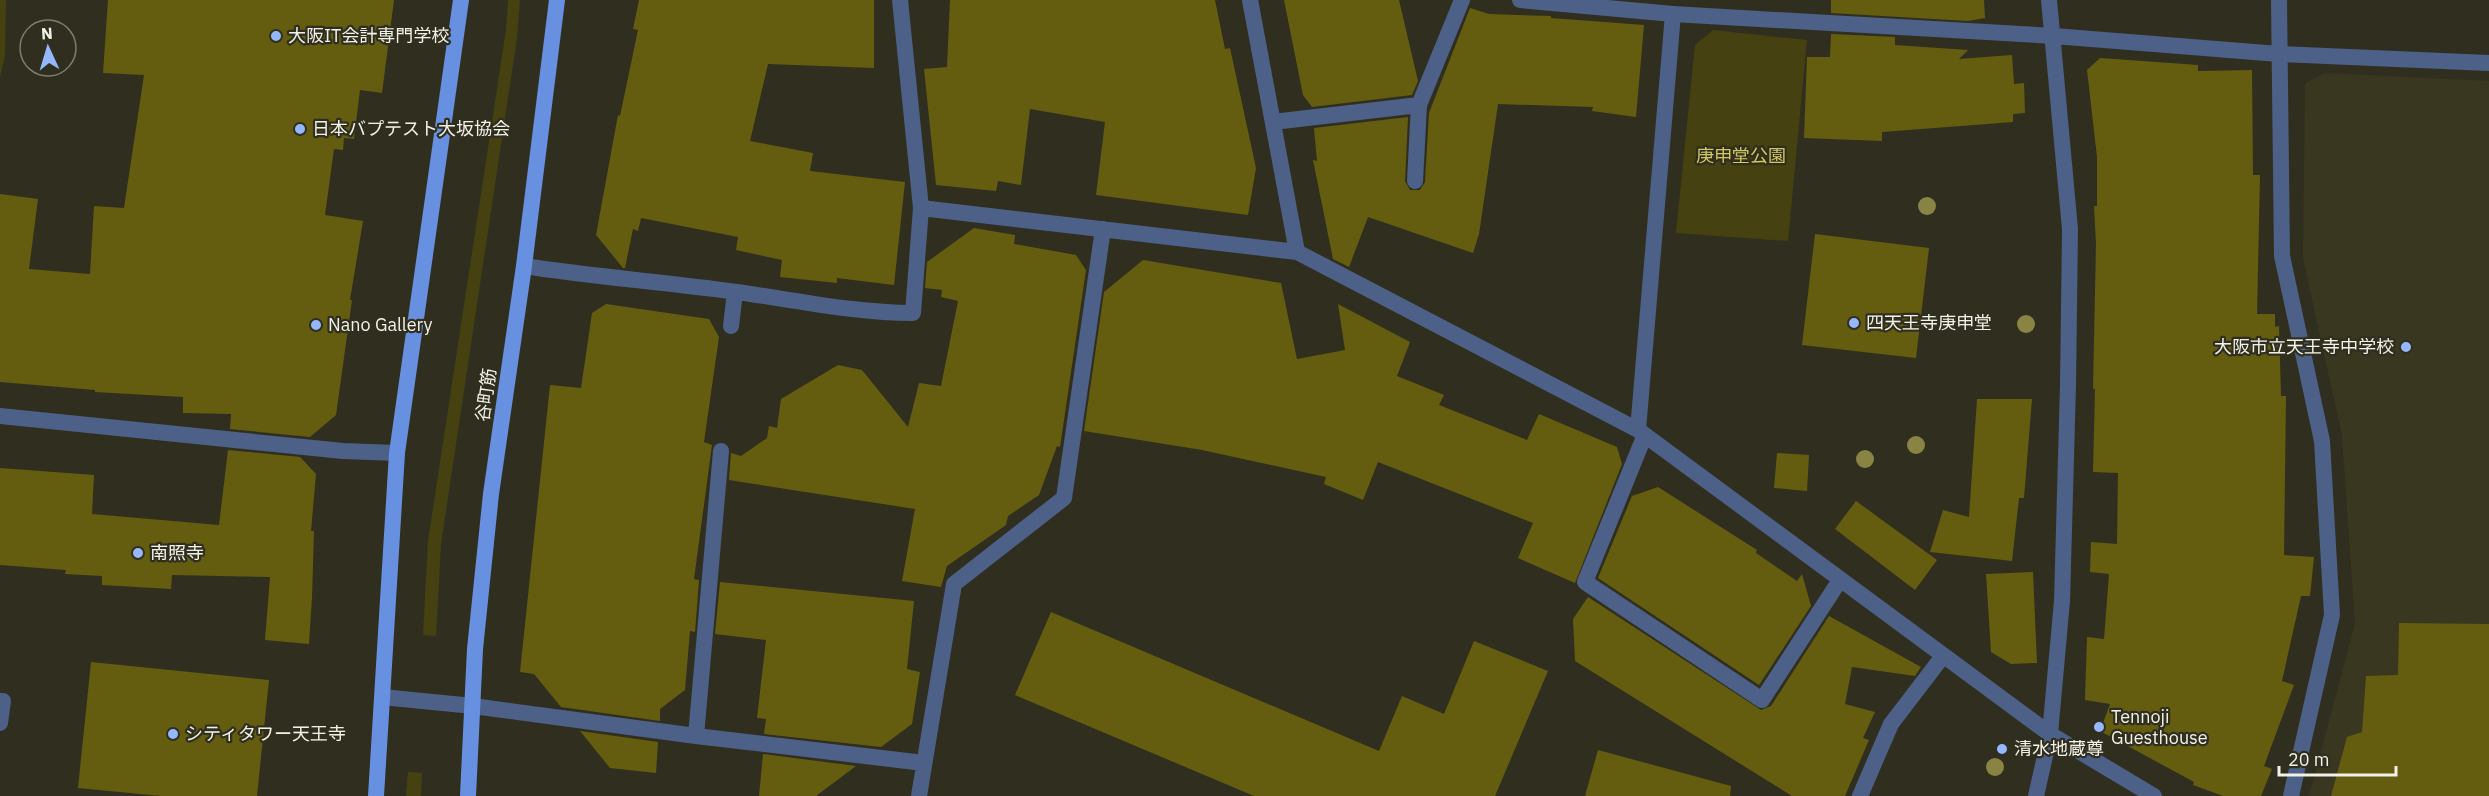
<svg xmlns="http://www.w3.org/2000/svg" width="2489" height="796" font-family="'IBM Plex Sans','Noto Sans JP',sans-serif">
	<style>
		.built { fill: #393720 }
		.green { fill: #464111 }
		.building { fill: #645d10 }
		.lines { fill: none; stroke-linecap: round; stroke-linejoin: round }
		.minor { stroke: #4c6088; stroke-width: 16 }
		.tertiary { stroke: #4c6088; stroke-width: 16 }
		.primary { stroke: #6890e1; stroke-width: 16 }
		.tree { fill: #898344 }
		.poi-dot { fill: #94b7fd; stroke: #302f1f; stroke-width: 2 }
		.labels { text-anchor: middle; stroke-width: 4.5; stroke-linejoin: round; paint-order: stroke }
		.poi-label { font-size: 18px; fill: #f2f1e7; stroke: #302f1f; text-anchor: start }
		.park-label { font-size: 18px; fill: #d1c763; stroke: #302f1f }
		.street-label { font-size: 18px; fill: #f2f1e7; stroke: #302f1f }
	</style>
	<rect width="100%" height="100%" fill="#302f1f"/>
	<path class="built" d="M2324 73 2489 81V796H2309L2355 624 2342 436 2303 258 2305 84Z"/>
	<path class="green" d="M0 0H6L5 56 0 77Z
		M508 0H520L517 38 441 544 436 636 423 635 428 541 506 30Z
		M1713 30 1807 40 1788 241 1676 233 1695 45Z
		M408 772 422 773 421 796H406Z"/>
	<path class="building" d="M108 0H394L382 93 360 90 354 139 344 138 343 150 334 149 325 215 363 221 350 300H352L336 415 310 437 230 429 231 414 183 413V397L95 392V390L0 382V194L38 199 29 269 90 274 94 206 124 208 144 75 103 73Z
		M639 0H874V68L768 64 750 141 813 153 810 171 905 182 894 285 837 278V283L780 277 782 260 736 250 738 237 641 218 638 231 633 229 625 268H623L596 235 618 115 620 116 638 30 633 29Z
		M950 0H1215L1225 49 1230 48 1256 168 1248 215 1096 195 1105 122 1030 109 1021 185 998 181 996 191 936 185 924 69 947 67Z
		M1284 0H1399L1418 81 1412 95 1312 107 1303 95Z
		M1831 0H1984L1985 18 1968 21 1831 13Z
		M1470 8 1489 14 1551 16V18L1644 25 1636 117 1592 111 1593 107 1498 104 1479 234 1473 253 1368 217 1349 267 1333 259 1313 160 1317 161 1314 128 1408 117 1405 181 1410 190H1420L1425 182 1429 113Z
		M1831 34 1895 37V45L1968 50 1959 59 2012 55 2014 84 2024 83 2025 113 2013 114V122L1882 132V141L1804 138 1807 57H1830Z
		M2100 58 2198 65V71L2252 70 2253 175H2260L2257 314H2275V327L2279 326 2281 396H2286L2284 555 2314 557 2310 596H2301L2282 681 2294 685 2264 766 2272 769 2261 796H2223L2193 785 2194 782 2100 731 2110 704 2085 700 2087 637 2104 639 2109 574 2090 572 2091 542 2117 544 2118 473 2093 472 2095 389H2093L2096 244 2094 206H2097V157L2087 70Z
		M974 228 1015 235 1014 244 1076 255 1086 270 1060 447 1057 446 1039 495 1008 516 1006 525 947 566 941 587 902 581 915 509 729 480 731 453 741 456 767 438 769 426 777 428 781 399 838 365 862 370 908 427 919 383 941 386 958 301 941 297 942 290 925 288 927 262Z
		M1815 234 1929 248 1916 358 1802 345Z
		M1143 260 1281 283 1297 359 1345 350 1338 304 1410 342 1397 376 1444 395 1439 405 1527 440 1539 414 1617 447 1622 464 1575 583 1518 558 1533 523 1378 462 1363 500 1324 484 1326 477 1202 450 1084 431 1104 292Z
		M606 304 709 319 719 337 704 442 712 445 694 579 699 580 695 632 690 631 685 690 660 709V721L561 707 534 674 520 672 550 385 581 388 592 313Z
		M1977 399H2032L2024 498H2019L2012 561 1930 552 1943 510 1969 517Z
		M228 450 300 457 316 474 311 531H314L312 597 309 644 265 640 270 577 172 575 171 589 102 585V576L65 574 66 570 0 565V468L94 475 92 514 219 525Z
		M1777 453 1809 455 1807 491 1774 488Z
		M1658 487 1757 550 1756 553 1797 581 1802 574 1811 606 1759 685 1598 578 1632 496Z
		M1856 501 1937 560 1915 590 1835 529Z
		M2033 572 2037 663 2011 664 1991 652 1986 574Z
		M720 582 914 601 907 669 920 672 912 724 881 747 764 734 766 719 757 718 766 640 715 634Z
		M1588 597 1761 710 1771 706 1829 616 1921 667 1915 676 1852 667 1845 704 1875 712 1863 738 1869 740 1845 796H1792L1575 661 1573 619Z
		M1051 612 1379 751 1402 696 1444 714 1474 641 1548 671 1495 796H1254L1015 695Z
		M2399 623 2489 624V796H2331L2347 737 2362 732 2366 676 2398 675Z
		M91 662 269 680 257 796H161L78 788Z
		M580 731 658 742 656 773 610 768Z
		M1598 750 1731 786 1730 796H1585Z
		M763 754 856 766 816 796H759Z"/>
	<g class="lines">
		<path class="minor" d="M2054 36 2279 54 2489 63
			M1273 122 1419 105 1462 0
			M1415 181 1419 105
			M524 266C595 277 666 282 737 292 796 300 854 313 913 313L921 208 1297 252 1638 430 2050 734 2154 796
			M731 326 735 292
			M0 416 343 451 397 453
			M1638 430 1673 14
			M1644 437 1585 582 1762 700 1840 580
			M382 697 473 706 696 736 924 763
			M0 701H3L0 723
			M696 736 721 451
			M919 796 954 584 1064 498 1103 229
			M1860 796 1891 724 1943 656
			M2036 796 2050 734 2062 601 2068 385 2070 229 2049 0"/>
		<path class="tertiary" d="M900 0 921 208
			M1250 0 1297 252
			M1520 0 1673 14 2054 36
			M2279 0 2282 256 2322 441 2332 615 2291 796"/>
		<path class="primary" d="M376 796 397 453 461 0
			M468 796 475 649 491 494 524 266 557 0"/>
	</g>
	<g class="tree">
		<circle cx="1927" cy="206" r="9"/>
		<circle cx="2026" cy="324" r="9"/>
		<circle cx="1916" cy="445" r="9"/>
		<circle cx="1865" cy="459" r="9"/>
		<circle cx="1995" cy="767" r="9"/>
	</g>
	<g class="poi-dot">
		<circle cx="276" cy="36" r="6"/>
		<circle cx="300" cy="129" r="6"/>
		<circle cx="1854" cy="323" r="6"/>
		<circle cx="316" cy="325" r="6"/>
		<circle cx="2406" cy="347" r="6"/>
		<circle cx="138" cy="553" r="6"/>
		<circle cx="2099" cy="727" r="6"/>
		<circle cx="173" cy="734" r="6"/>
		<circle cx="2002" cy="749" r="6"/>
	</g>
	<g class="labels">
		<g class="poi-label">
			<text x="288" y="42">大阪IT会計専門学校</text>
			<text x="312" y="135">日本バプテスト大坂協会</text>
			<text x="1866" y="329">四天王寺庚申堂</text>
			<text x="328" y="331">Nano Gallery</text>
			<text x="2394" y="353" text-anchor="end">大阪市立天王寺中学校</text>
			<text x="150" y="559">南照寺</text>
			<text x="2111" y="723">Tennoji<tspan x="2111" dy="21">Guesthouse</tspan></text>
			<text x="185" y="740">シティタワー天王寺</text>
			<text x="2014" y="755">清水地蔵尊</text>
		</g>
		<g class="park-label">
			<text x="1741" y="162">庚申堂公園</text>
		</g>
		<g class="street-label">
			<text transform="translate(486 395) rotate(-82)" y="6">谷町筋</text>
		</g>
	</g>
	<g transform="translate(48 48) rotate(356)"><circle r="28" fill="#302f1f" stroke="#7e7d6f" stroke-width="1.5"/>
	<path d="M0-4.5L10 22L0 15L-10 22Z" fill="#94b7fd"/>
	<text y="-9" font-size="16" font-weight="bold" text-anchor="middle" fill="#f2f1e7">N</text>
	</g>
	<path d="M2279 766v9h117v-9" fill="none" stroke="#f2f1e7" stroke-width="3"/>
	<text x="2288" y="766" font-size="18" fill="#f2f1e7" stroke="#302f1f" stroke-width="4.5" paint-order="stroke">20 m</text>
</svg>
